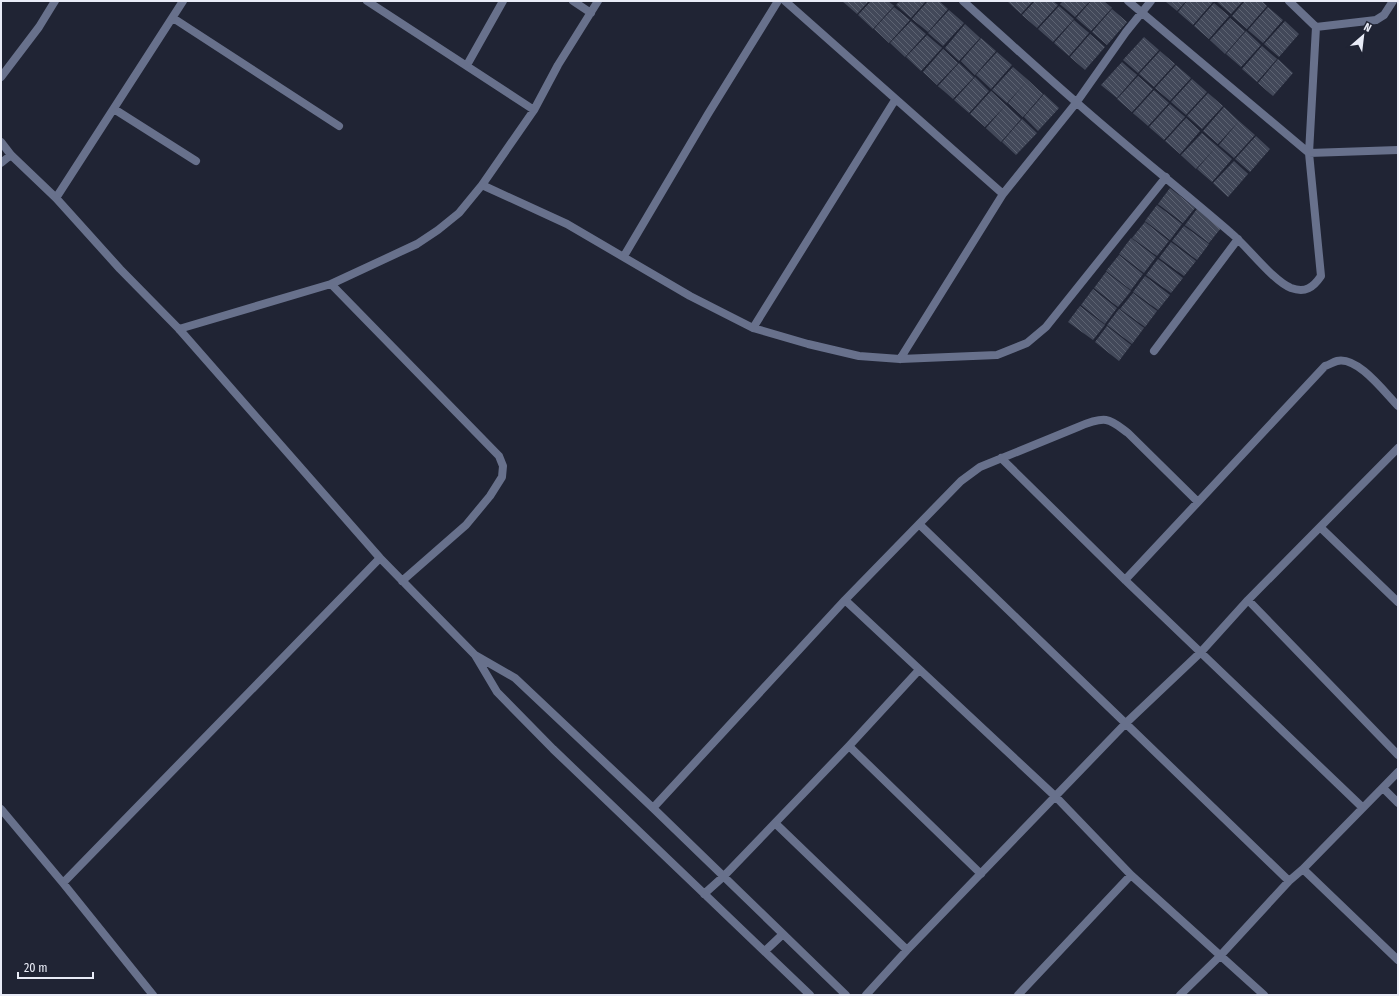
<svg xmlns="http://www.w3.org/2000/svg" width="1399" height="996" font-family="'Fira Sans Condensed',sans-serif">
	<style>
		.building { fill: url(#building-back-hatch) }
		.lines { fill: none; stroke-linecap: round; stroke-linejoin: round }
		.minor { stroke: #68718c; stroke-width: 8 }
	</style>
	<defs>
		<pattern id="building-back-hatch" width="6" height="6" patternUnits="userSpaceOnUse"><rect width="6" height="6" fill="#424859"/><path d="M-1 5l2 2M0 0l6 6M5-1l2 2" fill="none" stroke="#5d6372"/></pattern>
	</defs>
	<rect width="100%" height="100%" fill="#202434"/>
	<path class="building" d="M842 1H869L857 14Z
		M871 1H888L894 6 873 29 858 15Z
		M900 1H926L911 18 896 5Z
		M928 1H939L948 9 928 32 912 19Z
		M1007 1H1033L1021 14Z
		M1035 1H1053L1058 5 1037 28 1022 15Z
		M1063 1H1090L1075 17 1060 4Z
		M1091 1H1104L1112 8 1091 31 1076 18Z
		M1165 1H1186L1177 11Z
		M1187 1H1212L1213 2 1193 25 1178 12Z
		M1216 1H1243L1231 14Z
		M1245 1H1262L1267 6 1247 29 1232 16Z
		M1214 3 1229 16 1209 39 1194 26Z
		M1059 6 1074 19 1053 42 1038 29Z
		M894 7 910 20 889 43 874 29Z
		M1268 7 1283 20 1263 43 1248 30Z
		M1112 9 1127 22 1107 45 1092 32Z
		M949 10 964 23 943 46 928 33Z
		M1230 18 1245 31 1225 54 1210 40Z
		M1074 20 1089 33 1069 56 1054 43Z
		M911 21 926 34 905 57 890 43Z
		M1285 21 1299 34 1279 57 1264 44Z
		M965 24 980 38 959 61 945 48Z
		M1246 31 1261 45 1241 67 1226 54Z
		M1090 34 1105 47 1085 70 1070 57Z
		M927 35 942 48 921 71 906 57Z
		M1144 37 1159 50 1138 73 1123 60Z
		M981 38 996 51 975 75 961 61Z
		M1262 46 1277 59 1257 82 1242 69Z
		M943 49 958 63 937 85 923 72Z
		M1160 51 1175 64 1154 87 1139 74Z
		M997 52 1012 65 991 89 976 75Z
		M1278 59 1293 73 1273 96 1258 83Z
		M1122 62 1137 75 1117 98 1101 85Z
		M959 63 974 77 953 99 938 86Z
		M1176 65 1191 78 1170 101 1155 88Z
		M1013 67 1028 80 1007 103 992 90Z
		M1138 76 1153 89 1132 112 1117 99Z
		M975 77 989 91 969 113 954 100Z
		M1192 79 1207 92 1186 115 1171 102Z
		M1028 80 1043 94 1023 117 1008 103Z
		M1154 90 1169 103 1148 126 1133 113Z
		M991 91 1006 105 985 127 970 114Z
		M1208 93 1223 106 1202 129 1187 116Z
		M1044 94 1059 108 1038 131 1024 117Z
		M1170 104 1185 117 1164 140 1149 127Z
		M1006 105 1021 119 1001 142 986 128Z
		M1224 107 1239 121 1218 144 1203 131Z
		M1186 118 1200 131 1180 154 1165 141Z
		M1022 119 1037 133 1016 155 1002 142Z
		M1239 121 1255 135 1234 158 1219 145Z
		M1202 133 1217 146 1196 169 1181 155Z
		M1256 136 1270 149 1250 172 1235 159Z
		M1217 146 1232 159 1212 182 1197 169Z
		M1234 161 1248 174 1228 197 1213 183Z
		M1170 188 1195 208 1183 223 1158 204Z
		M1157 205 1182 224 1170 240 1145 221Z
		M1197 209 1221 228 1209 243 1185 225Z
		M1145 222 1169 241 1157 256 1132 238Z
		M1184 226 1209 244 1197 260 1172 241Z
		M1131 238 1156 257 1144 273 1119 254Z
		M1171 242 1196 261 1184 276 1159 258Z
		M1119 255 1143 274 1131 290 1106 271Z
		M1158 259 1183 278 1171 293 1146 275Z
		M1106 272 1131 291 1118 307 1094 288Z
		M1145 276 1170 295 1158 310 1133 292Z
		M1093 289 1117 308 1105 324 1081 305Z
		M1133 293 1157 311 1145 327 1120 309Z
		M1080 306 1105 325 1093 340 1068 322Z
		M1119 309 1144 328 1132 344 1107 325Z
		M1107 326 1131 345 1119 361 1095 342Z"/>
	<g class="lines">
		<path class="minor" d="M367 1 534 110
			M573 1 591 13
			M785 1 1003 194
			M963 1C1001 35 1038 69 1076 102 1127 147 1180 189 1231 233 1247 246 1273 281 1291 288 1305 293 1313 288 1321 276L1309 153 1316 27
			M1128 1 1309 153 1398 150
			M1289 1 1316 27 1376 20 1384 15 1393 1
			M173 18 339 126
			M467 65 503 1
			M1 77 39 27 55 1
			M114 109 196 161
			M1 142 11 155 56 198 120 269 179 329 380 558 475 655 497 692 553 749 810 995
			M1 163 11 155
			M482 185 567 224 690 296 753 328 808 344 859 356 900 359 997 355 1027 343 1046 327 1166 177
			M56 198 183 1
			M624 256 708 114 778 1
			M331 284 499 456 503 466 502 477 490 496 466 525 402 581
			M753 328 895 100
			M179 329 331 284 417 244 438 230 459 213 482 185 534 110 558 65 598 1
			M1154 351 1238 239
			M900 359 1003 194 1076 103 1126 32 1151 1
			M1001 458 1125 580 1362 807
			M919 524 1289 881
			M1320 527 1398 602
			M1125 580 1198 502
			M845 600 1056 797 1131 875 1264 995
			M1248 600 1398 755
			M475 655 515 678 653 808 846 995
			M849 746 981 874
			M1383 788 1398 803
			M653 808 845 600 961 481 980 467 1078 427C1085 424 1099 419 1106 420 1114 421 1122 429 1128 433L1198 502 1325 366C1329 365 1333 362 1337 361 1358 356 1385 393 1398 406
			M1 809 63 883 153 995
			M775 823 907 950
			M1303 869 1398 960
			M63 883 380 558
			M704 894 724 876 849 746 919 670
			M765 951 783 934
			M866 995 907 950 1126 723 1201 652 1248 600 1398 448
			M1018 995 1131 875
			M1180 995 1220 956 1289 881 1303 869 1398 772"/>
	</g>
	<rect width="1399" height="996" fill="none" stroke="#e9ecf7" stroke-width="4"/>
	<g transform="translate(1363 36) rotate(28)" stroke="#202434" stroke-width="3" paint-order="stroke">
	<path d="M0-3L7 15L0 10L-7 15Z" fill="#e9ecf7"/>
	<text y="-6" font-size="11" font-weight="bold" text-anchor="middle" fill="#e9ecf7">N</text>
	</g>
	<path d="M18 972v6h75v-6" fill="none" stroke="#e9ecf7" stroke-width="2"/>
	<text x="24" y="972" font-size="12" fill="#e9ecf7" stroke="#202434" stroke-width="3" paint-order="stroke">20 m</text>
</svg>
